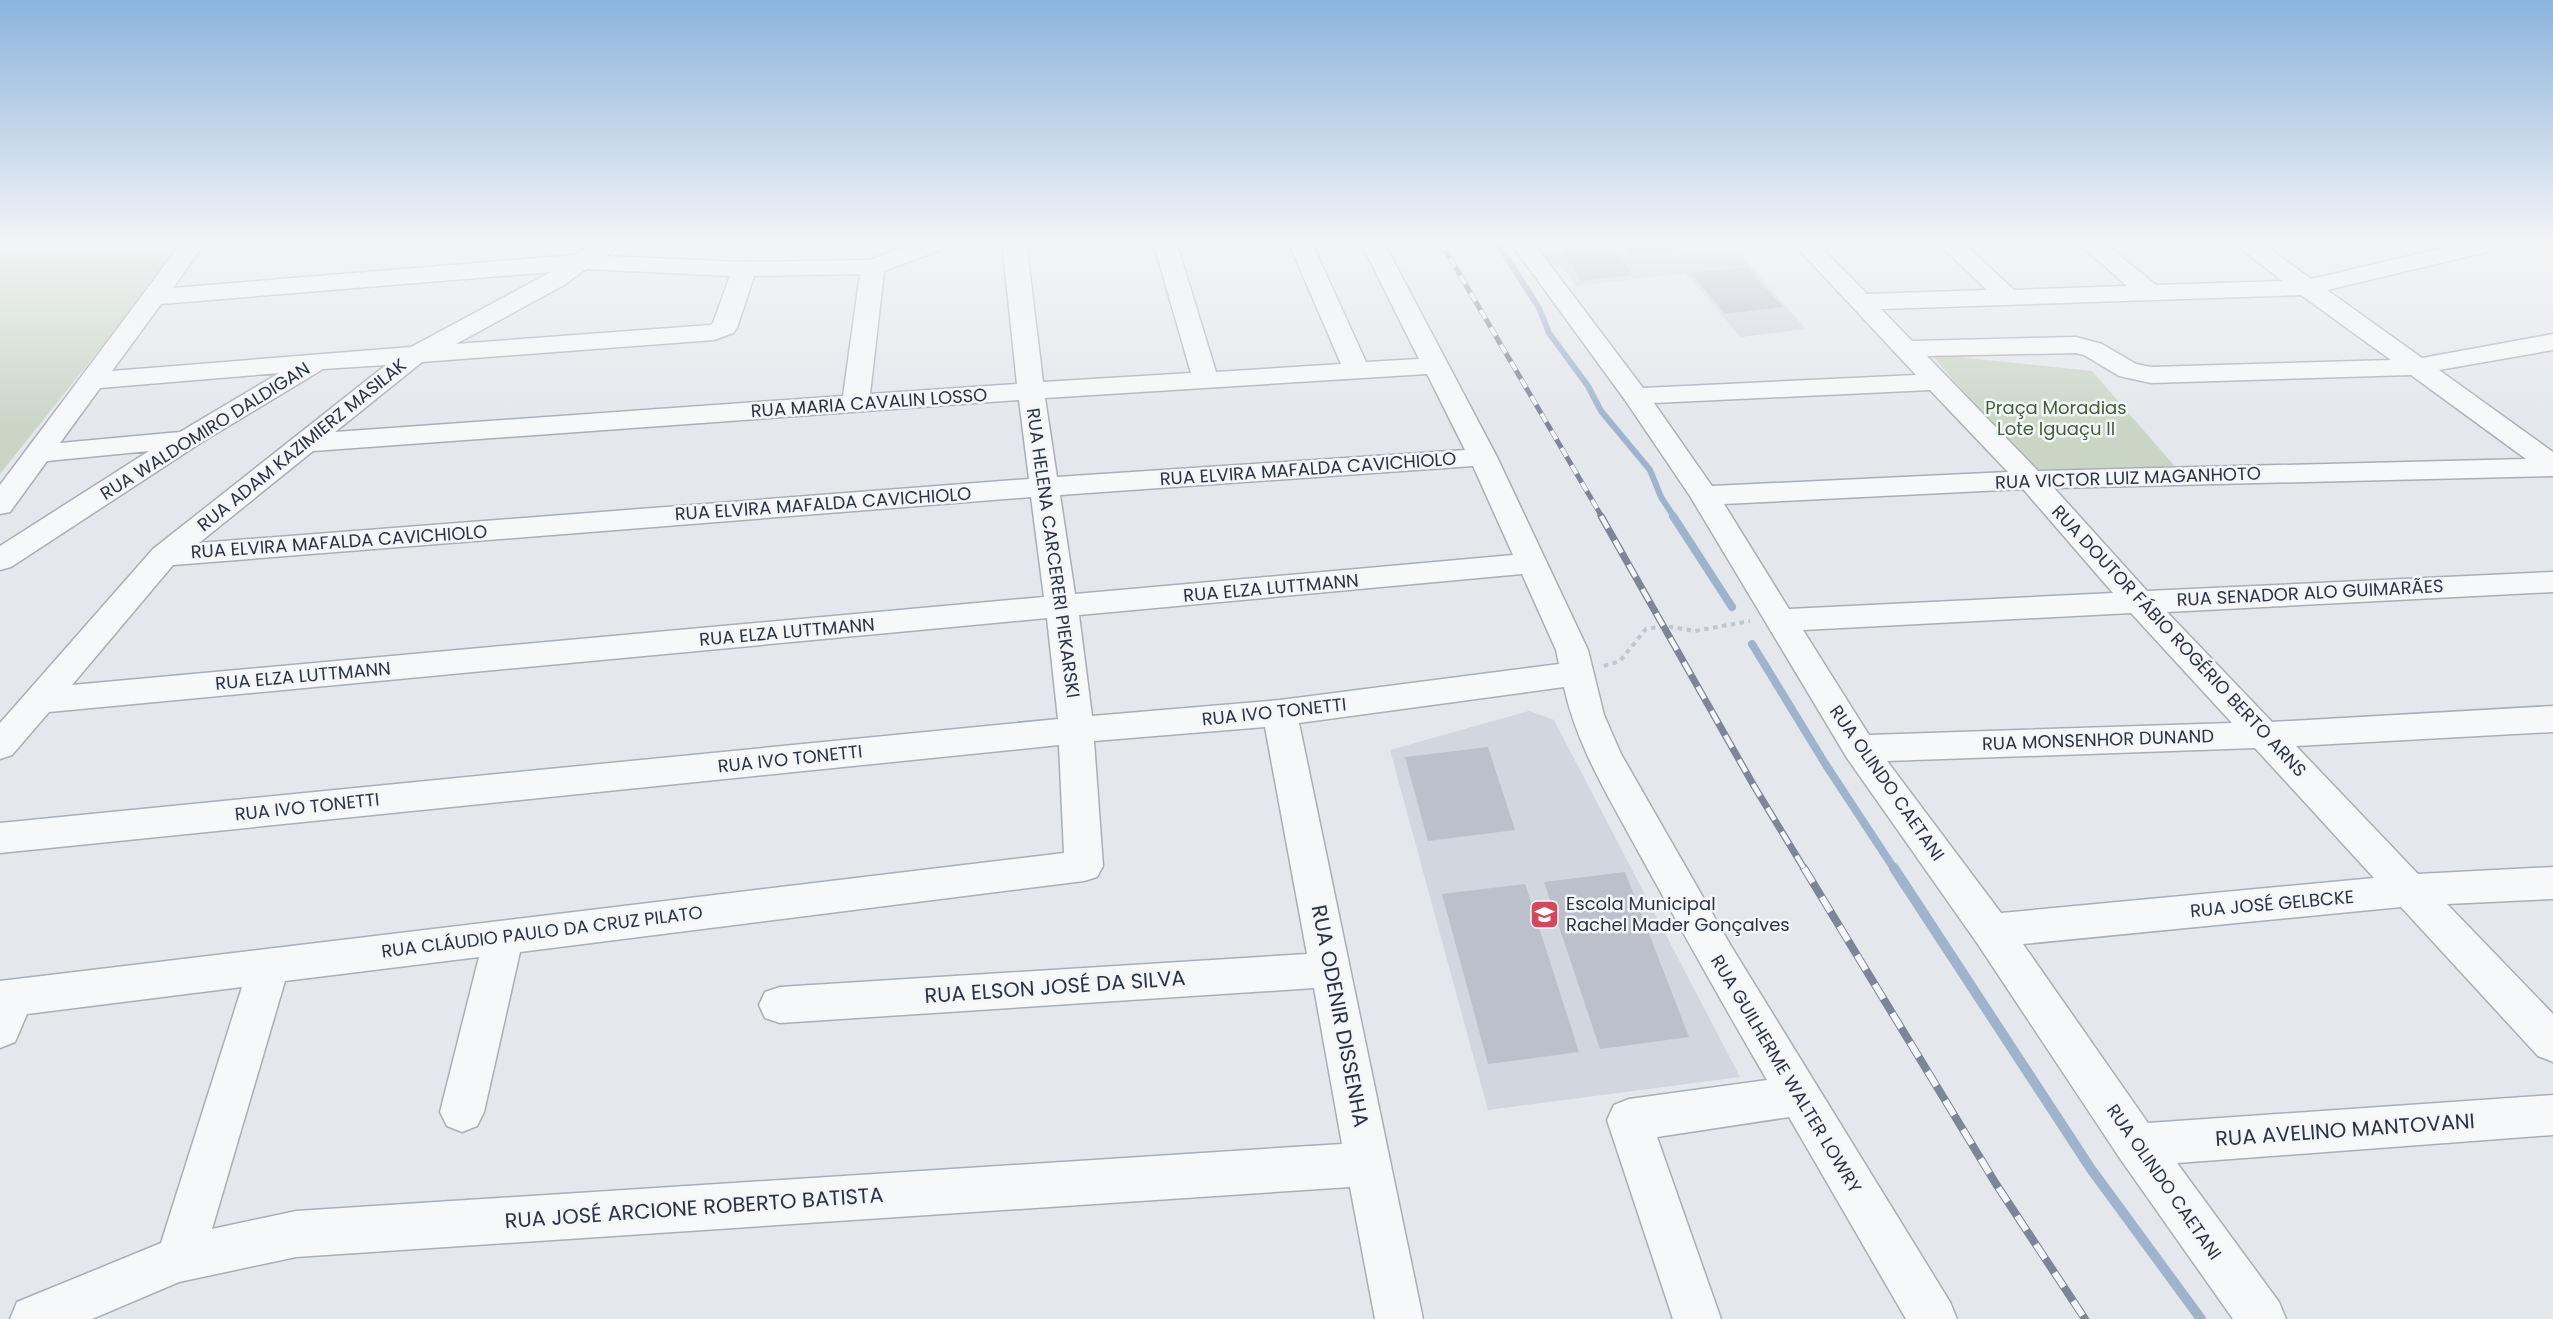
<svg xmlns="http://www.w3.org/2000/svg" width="2553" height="1319" font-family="Poppins,sans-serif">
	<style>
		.built { fill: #d2d6de }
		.green { fill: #c9d6c5 }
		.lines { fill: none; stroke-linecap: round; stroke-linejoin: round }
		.stream-far2 { stroke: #9fb4cc; stroke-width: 6 }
		.stream-far1 { stroke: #9fb4cc; stroke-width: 8 }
		.stream { stroke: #9fb4cc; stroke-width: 10 }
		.building { fill: #bbc0ca }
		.minor-casing { stroke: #a9aeb7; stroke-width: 3 }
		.path { stroke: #c2c5cb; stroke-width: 4; stroke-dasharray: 4.5 4.5; stroke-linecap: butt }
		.minor { fill: #f7f8fa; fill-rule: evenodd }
		.rail-far2-casing { stroke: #7d8696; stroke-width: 5 }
		.rail-far1-casing { stroke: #7d8696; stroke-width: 7 }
		.rail-casing { stroke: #7d8696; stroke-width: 8 }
		.rail-far2 { stroke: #f4f6f9; stroke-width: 4; stroke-dasharray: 10; stroke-linecap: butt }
		.rail-far1 { stroke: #f4f6f9; stroke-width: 4.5; stroke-dasharray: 14; stroke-linecap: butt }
		.rail { stroke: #f4f6f9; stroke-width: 6; stroke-dasharray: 17; stroke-linecap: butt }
		.labels { text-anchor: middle; stroke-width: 5; stroke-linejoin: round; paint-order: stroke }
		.street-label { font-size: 18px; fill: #2b3445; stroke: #f4f6f9 }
		.park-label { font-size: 18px; fill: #3f6138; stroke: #f4f6f9 }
		.poi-label { font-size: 18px; fill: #2b3445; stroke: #f4f6f9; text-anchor: start }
		.near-street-label { font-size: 21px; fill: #2b3445; stroke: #f4f6f9 }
	</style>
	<rect width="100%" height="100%" fill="#e4e7ec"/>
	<path class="built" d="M1533 241H1729L1806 329 1741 337 1685 273 1576 286 1562 267 1551 268Z
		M1529 711 1554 720 1740 1077 1488 1110 1390 750Z"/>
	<path class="green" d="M0 241H186L0 474Z
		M1931 354 2092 371 2178 470 2030 469Z"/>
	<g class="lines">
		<path class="stream-far2" d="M1496 241 1539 308 1549 333 1588 386 1601 411 1650 470 1661 497 1674 517"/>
		<path class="stream-far1" d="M1673 516 1732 607
			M1752 644 1826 765 1895 870"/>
		<path class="stream" d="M1894 868 2091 1169 2201 1319"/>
	</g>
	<path class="building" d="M1555 241H1608L1633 275 1582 281Z
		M1621 241H1673L1680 250 1631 255Z
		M1747 267 1783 307 1725 314 1691 273Z
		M1488 747 1515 830 1428 841 1405 757Z
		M1625 872 1689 1037 1600 1049 1544 882Z
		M1525 884 1579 1052 1488 1064 1442 894Z"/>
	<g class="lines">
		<defs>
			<path id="minor" d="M183 241H206L173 288 575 255 596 241H623L606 256 744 262 870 260 920 241H954L951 246 884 271 870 394 1017 384 1002 241H1026L1043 382 1191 373 1153 241H1176L1216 372 1341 364 1288 241H1311L1366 362 1419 359 1360 241H1383L1497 457 1588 650 1604 715 1621 754 1731 946 1950 1302 1957 1319H1906L1789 1117 1657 1137 1721 1319H1673L1607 1120 1614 1105 1629 1099 1767 1080C1723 1005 1681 929 1639 853 1610 799 1577 747 1564 687L1299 723 1423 1319H1375L1350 1187 296 1257 179 1282 92 1319H10L17 1302 161 1243 242 987 27 1014 15 1042 0 1048V981L1064 853 1059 745 0 853V823L1058 719 1047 618 49 712 12 755 0 759V723L153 549 386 365 323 369 202 442 11 567 0 570V546L149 451 47 461 10 512 0 514V485ZM586 269 730 276 713 323 710 325 456 344 564 285ZM551 272 411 347 112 371 161 304ZM860 274 843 396 335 432 422 362 714 340 733 333 737 328 754 276ZM279 373 180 432 60 443 100 388ZM1427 374 1465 450 1057 477 1045 398ZM1019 400 1029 479 199 543 313 451ZM1473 466 1513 555 1075 594 1060 495ZM1031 497 1044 597 72 685 173 565ZM1522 574 1556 650 1559 664 1280 700 1092 716 1079 615ZM1265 727 1307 954 780 987 765 992 759 1005 765 1018 780 1023 1314 988 1342 1144 296 1211 212 1229 285 981 479 957 440 1112 447 1126 462 1132 477 1126 484 1112 520 952 1084 881 1097 877 1103 866 1094 741Z
				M1509 241H1532L1643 388 1916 375 1791 241H1815L1867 294 1987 290 1936 241H1961L2014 290 2127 286 2076 241H2102L2156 285 2282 281 2232 241H2259L2311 279 2473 241H2515L2512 246 2327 290 2422 358 2553 334V350L2439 370 2553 452V476L2054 488 2147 591 2553 572V592L2167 612 2272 722 2553 706V732L2296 746 2418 874 2553 867V899L2447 904 2553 1014V1062L2538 1056 2401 907 2023 944 2148 1123 2553 1095V1135L2177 1163 2279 1302 2286 1319H2233L2121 1160 1977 943 1847 758 1690 496 1625 400ZM2301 295 2391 360 2151 367 2136 364 2102 344 2076 337 1912 341 1881 309ZM2076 353 2084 355 2119 376 2151 383 2411 375 2526 459 2038 471 1927 356ZM1930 390 2008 472 1712 486 1654 403ZM2023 489 2113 593 1789 609 1724 504ZM2131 613 2232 723 1869 735 1803 630ZM2255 748 2374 878 2001 913 1887 761Z"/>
		</defs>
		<use href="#minor" class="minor-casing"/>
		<path class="path" d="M1604 666 1620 661 1646 629 1665 626 1695 631 1750 621"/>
		<use href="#minor" class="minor"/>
		<defs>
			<path id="rail-far2" d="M1440 241 1602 517"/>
			<path id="rail-far1" d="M1601 516 1754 786 1805 870"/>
			<path id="rail" d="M1804 868 1996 1184 2085 1319"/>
		</defs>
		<use href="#rail-far2" class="rail-far2-casing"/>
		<use href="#rail-far1" class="rail-far1-casing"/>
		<use href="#rail" class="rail-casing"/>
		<use href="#rail-far2" class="rail-far2"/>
		<use href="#rail-far1" class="rail-far1"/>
		<use href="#rail" class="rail"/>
	</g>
	<linearGradient id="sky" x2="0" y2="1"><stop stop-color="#8bb4dd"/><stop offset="0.57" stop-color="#f3f4f6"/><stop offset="1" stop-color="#f3f4f6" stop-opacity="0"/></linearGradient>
	<rect width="2553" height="426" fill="url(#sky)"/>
	<defs>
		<symbol id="school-square" viewBox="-11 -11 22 22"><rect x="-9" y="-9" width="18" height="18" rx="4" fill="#d1495b" stroke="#f4f6f9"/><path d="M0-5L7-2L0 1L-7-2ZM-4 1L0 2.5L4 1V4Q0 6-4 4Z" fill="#fff"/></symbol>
	</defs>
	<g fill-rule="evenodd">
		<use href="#school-square" x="1528" y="898" width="33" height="33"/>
	</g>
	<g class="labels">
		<g class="street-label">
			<text transform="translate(869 403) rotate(-4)" y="6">RUA MARIA CAVALIN LOSSO</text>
			<text transform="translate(205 431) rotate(-32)" y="6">RUA WALDOMIRO DALDIGAN</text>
			<text transform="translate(302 445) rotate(-39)" y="6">RUA ADAM KAZIMIERZ MASILAK</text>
			<text transform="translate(1308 469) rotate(-4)" y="6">RUA ELVIRA MAFALDA CAVICHIOLO</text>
			<text transform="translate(2128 478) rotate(-2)" y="6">RUA VICTOR LUIZ MAGANHOTO</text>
			<text transform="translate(823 504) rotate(-4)" y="6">RUA ELVIRA MAFALDA CAVICHIOLO</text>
			<text transform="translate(339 542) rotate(-4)" y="6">RUA ELVIRA MAFALDA CAVICHIOLO</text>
			<text transform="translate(1053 553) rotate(82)" y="6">RUA HELENA CARCERERI PIEKARSKI</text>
			<text transform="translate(1271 588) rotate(-5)" y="6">RUA ELZA LUTTMANN</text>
			<text transform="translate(2310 593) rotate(-3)" y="6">RUA SENADOR ALO GUIMARÃES</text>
			<text transform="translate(787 632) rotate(-5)" y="6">RUA ELZA LUTTMANN</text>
			<text transform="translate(2179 641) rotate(47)" y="6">RUA DOUTOR FÁBIO ROGÉRIO BERTO ARNS</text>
			<text transform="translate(303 676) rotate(-5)" y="6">RUA ELZA LUTTMANN</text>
			<text transform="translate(1274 712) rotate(-6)" y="6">RUA IVO TONETTI</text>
			<text transform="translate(2098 740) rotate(-2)" y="6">RUA MONSENHOR DUNAND</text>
			<text transform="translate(790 759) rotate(-6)" y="6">RUA IVO TONETTI</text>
			<text transform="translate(1887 783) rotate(55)" y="6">RUA OLINDO CAETANI</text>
			<text transform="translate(307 807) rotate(-6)" y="6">RUA IVO TONETTI</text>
			<text transform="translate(2272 904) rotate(-5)" y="6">RUA JOSÉ GELBCKE</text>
			<text transform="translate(542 932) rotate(-7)" y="6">RUA CLÁUDIO PAULO DA CRUZ PILATO</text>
			<text transform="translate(1786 1074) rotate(59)" y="6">RUA GUILHERME WALTER LOWRY</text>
			<text transform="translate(2164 1182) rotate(55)" y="6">RUA OLINDO CAETANI</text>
		</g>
		<g class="park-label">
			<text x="2056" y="414">Praça Moradias<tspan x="2056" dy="21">Lote Iguaçu II</tspan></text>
		</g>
		<g class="poi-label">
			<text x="1566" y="910">Escola Municipal<tspan x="1566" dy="21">Rachel Mader Gonçalves</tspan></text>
		</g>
		<g class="near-street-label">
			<text transform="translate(1055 987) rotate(-4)" y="7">RUA ELSON JOSÉ DA SILVA</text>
			<text transform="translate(1340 1016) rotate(79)" y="7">RUA ODENIR DISSENHA</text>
			<text transform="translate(2345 1130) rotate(-4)" y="7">RUA AVELINO MANTOVANI</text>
			<text transform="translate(694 1208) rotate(-4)" y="7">RUA JOSÉ ARCIONE ROBERTO BATISTA</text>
		</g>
	</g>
</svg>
